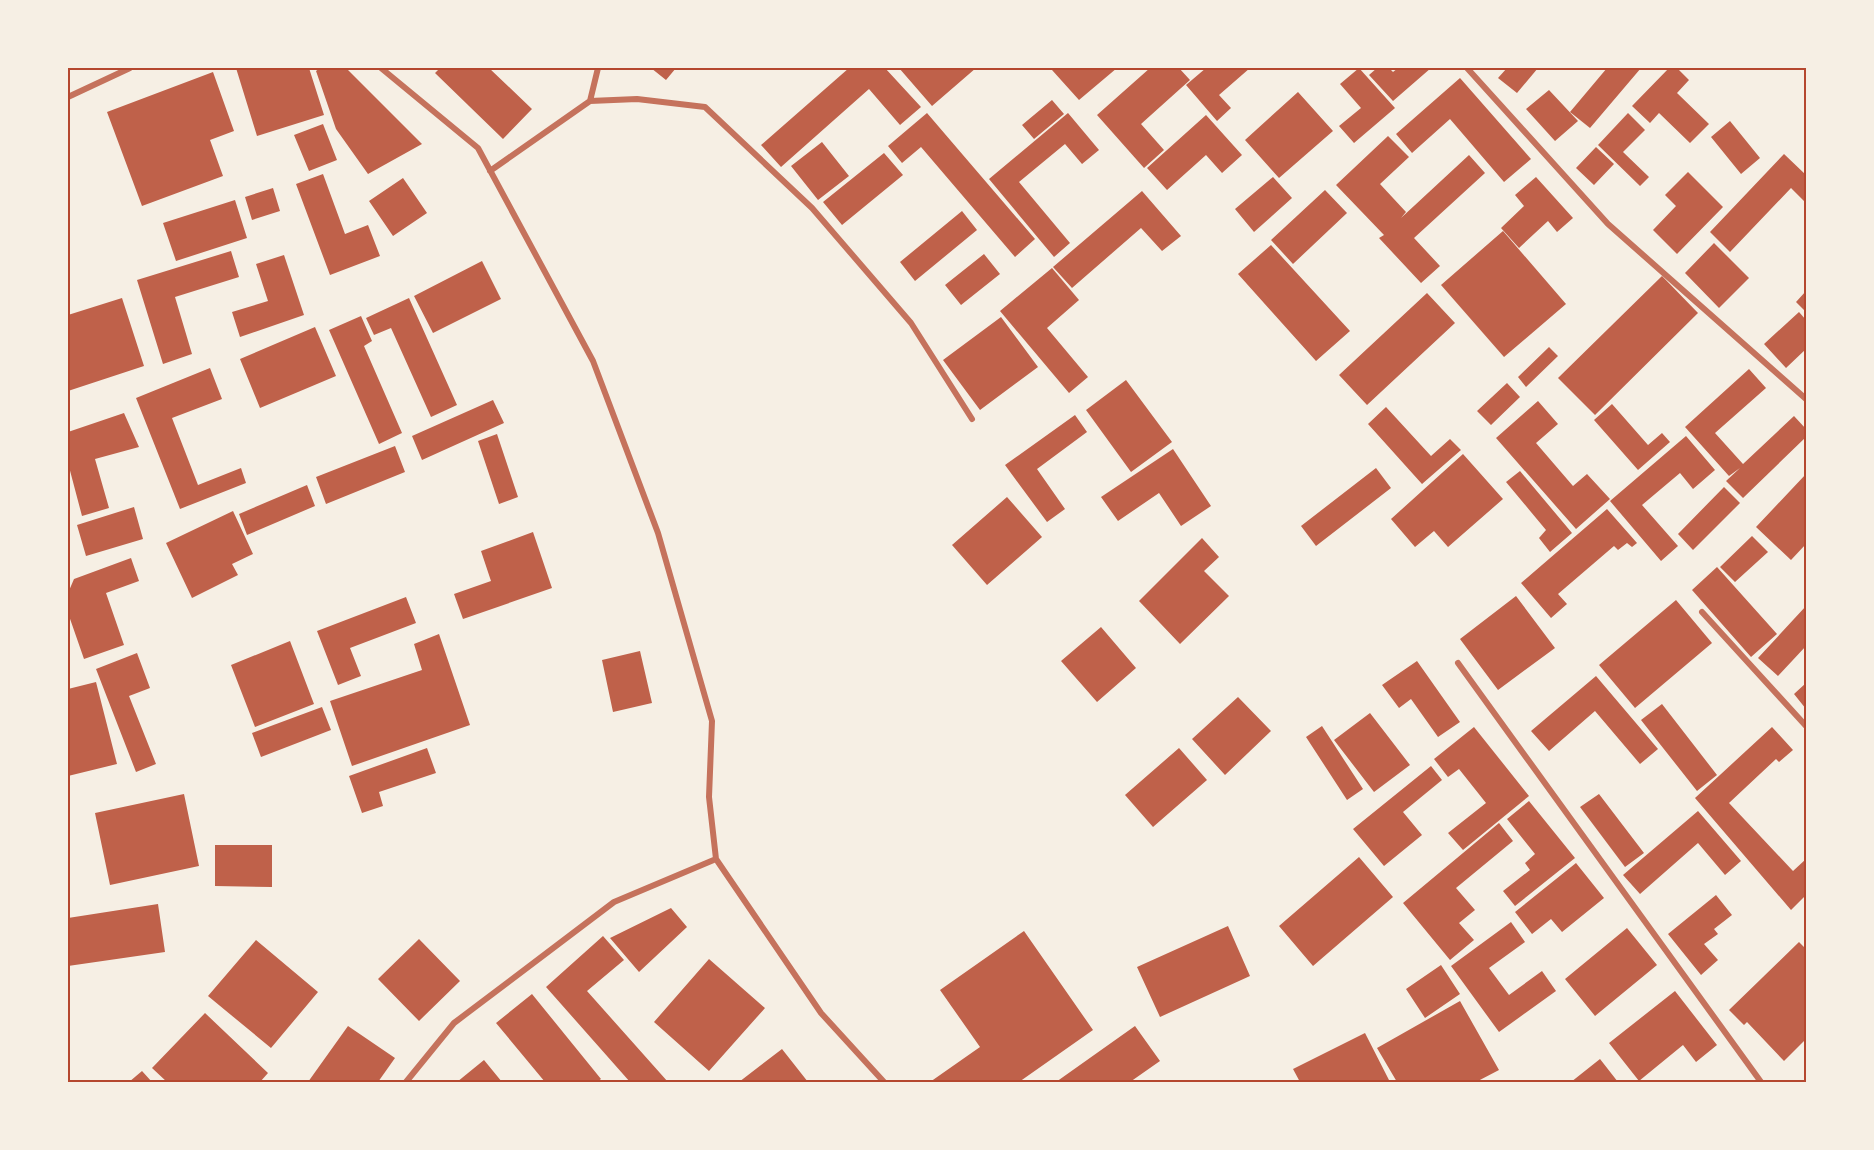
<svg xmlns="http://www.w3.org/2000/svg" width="1874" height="1150" font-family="'IBM Plex Sans',sans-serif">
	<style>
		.building { fill: #bf614a }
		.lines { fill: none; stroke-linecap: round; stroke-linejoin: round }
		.minor { stroke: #c5725c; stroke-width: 6 }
		.neatline { fill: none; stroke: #b5482f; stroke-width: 2 }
	</style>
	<rect width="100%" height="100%" fill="#f6efe4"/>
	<path class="building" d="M236 68H309L324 115 257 136Z
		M320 68H346L422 144 368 174 336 129 316 71Z
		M440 68H489L532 109 503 139 435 73Z
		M651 68H676L666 80Z
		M849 68H885L921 107 900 125 869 89 781 167 761 145Z
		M899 68H976L932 106Z
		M1055 68H1117L1079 100 1052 70Z
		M1150 68H1179L1190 80 1141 124 1164 150 1144 168 1097 115Z
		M1206 68H1250L1219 95 1231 108 1217 121 1186 85Z
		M1359 68 1395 108 1354 143 1339 126 1361 108 1340 84Z
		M1377 68H1389L1393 72 1398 68H1431L1393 101 1369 75Z
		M1507 68H1538L1517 93 1498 78Z
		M1607 68H1641L1590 128 1570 112Z
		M1669 68H1677L1689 80 1677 93 1709 124 1690 143 1659 113 1650 123 1632 106Z
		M213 72 234 131 210 140 223 176 142 206 107 112Z
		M1460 78 1531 159 1504 182 1450 119 1412 153 1396 134Z
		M1549 90 1578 121 1555 141 1526 109Z
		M1298 92 1333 131 1279 178 1245 140Z
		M1052 100 1064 114 1034 139 1022 125Z
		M927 113 1035 239 1015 257 921 147 902 163 888 146Z
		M1068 113 1099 150 1082 164 1065 144 1019 182 1070 243 1054 257 989 179Z
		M1628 113 1645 130 1623 152 1649 177 1640 186 1598 145Z
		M1206 115 1242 155 1222 173 1206 155 1167 190 1147 168Z
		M1730 121 1760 158 1741 174 1711 137Z
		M323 124 337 160 309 171 294 135Z
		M1388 136 1409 157 1380 184 1406 212 1401 218 1469 155 1485 173 1414 238 1440 266 1421 283 1379 238 1384 235 1336 185Z
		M822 142 849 176 818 200 791 166Z
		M1596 147 1614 164 1594 185 1576 168Z
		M884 153 903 175 842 225 823 202Z
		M1784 154 1806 175V203L1791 188 1730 252 1710 232Z
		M1688 172 1723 207 1677 254 1653 230 1676 206 1665 195Z
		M323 174 345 234 368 225 380 256 330 275 296 184Z
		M1273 177 1292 198 1254 232 1235 209Z
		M1536 177 1573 218 1557 232 1548 221 1519 248 1501 228 1524 206 1515 195Z
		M403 178 427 213 393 236 369 201Z
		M273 188 280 211 252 220 245 197Z
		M1325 190 1347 213 1293 264 1271 240Z
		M1142 191 1181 236 1162 251 1141 228 1072 288 1053 267Z
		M235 200 247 238 176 261 163 223Z
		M962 211 977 230 915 281 900 262Z
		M1503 231 1566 304 1504 357 1441 285Z
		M1714 243 1749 278 1719 308 1685 273Z
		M1271 245 1350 331 1316 361 1238 274Z
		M231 251 239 277 175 297 192 354 163 364 137 280Z
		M984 254 1000 274 961 305 945 285Z
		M284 255 304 315 240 337 232 312 268 301 256 264Z
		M482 261 501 299 433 333 414 296Z
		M1052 268 1079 300 1047 328 1088 377 1069 393 1000 311Z
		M1662 276 1698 313 1595 415 1558 378Z
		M1806 291V312L1796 302Z
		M1427 293 1455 323 1367 405 1339 375Z
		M122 298 144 366 68 391V315Z
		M409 298 457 405 431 417 391 328 374 335 366 318Z
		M1799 312 1806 320V349L1786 368 1764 344Z
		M361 316 372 341 364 346 402 433 379 444 329 330Z
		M1001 317 1038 367 980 410 943 360Z
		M315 327 336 376 260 408 240 359Z
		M1549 347 1558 356 1526 387 1518 377Z
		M210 368 222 399 172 418 198 485 241 468 246 483 180 509 136 398Z
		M1749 369 1766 388 1715 433 1743 464 1794 416 1806 429V437L1743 498 1726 481 1740 468 1729 476 1685 427Z
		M1126 380 1172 442 1131 472 1086 410Z
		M1507 383 1520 397 1491 425 1477 411Z
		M493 400 504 423 422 460 412 436Z
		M1538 401 1558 424 1536 443 1573 486 1587 474 1610 499 1576 529 1496 438Z
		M1612 404 1648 445 1662 433 1670 442 1638 470 1594 420Z
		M1386 407 1431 456 1450 439 1461 450 1422 484 1368 424Z
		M124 413 139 447 95 459 109 508 82 516 68 463V432Z
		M1075 415 1087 432 1037 469 1065 509 1047 522 1005 465Z
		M497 434 518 497 499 504 478 441Z
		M1686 436 1715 470 1693 489 1680 473 1642 505 1678 546 1661 561 1610 501Z
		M395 446 405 472 326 504 316 477Z
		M1173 449 1211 506 1181 526 1159 493 1118 521 1101 497Z
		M1463 454 1503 499 1448 547 1434 531 1415 547 1391 519Z
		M1376 468 1391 488 1316 546 1301 526Z
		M1520 471 1572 533 1550 552 1539 538 1546 530 1506 482Z
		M1806 474V544L1791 560 1756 527Z
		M307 485 315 506 247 535 239 514Z
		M1724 487 1740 503 1693 550 1678 534Z
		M1007 497 1042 537 987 585 952 545Z
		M134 507 143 539 86 556 77 525Z
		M1607 509 1637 543 1632 547 1627 543 1618 550 1614 546 1558 594 1567 604 1551 618 1521 583Z
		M233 511 253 554 232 564 238 575 192 598 166 543Z
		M533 532 552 588 463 619 454 594 491 581 481 551Z
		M1752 536 1768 552 1735 582 1720 567Z
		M1202 538 1219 557 1204 571 1229 596 1180 644 1139 601Z
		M131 558 139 581 106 593 124 645 84 659 68 613V593L74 579Z
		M1717 567 1777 634 1751 657 1692 590Z
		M1516 596 1555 648 1498 690 1460 639Z
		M406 597 416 623 350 648 361 676 338 685 317 631Z
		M1676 600 1712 643 1635 708 1599 665Z
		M1806 606V646L1778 676 1758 658Z
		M1101 627 1136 668 1097 702 1061 661Z
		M439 634 470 725 352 766 330 701 422 670 414 644Z
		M290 641 314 704 255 727 231 665Z
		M640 651 652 703 613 712 602 660Z
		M137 653 150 688 129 696 156 764 136 772 96 669Z
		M1417 661 1460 722 1438 737 1411 699 1399 708 1382 685Z
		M1596 676 1658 749 1640 764 1595 711 1549 751 1531 731Z
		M96 682 117 764 68 776V689Z
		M1806 683V709L1794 694Z
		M1238 697 1271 731 1225 775 1192 739Z
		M1662 704 1717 775 1697 791 1641 720Z
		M322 707 331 730 261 757 252 733Z
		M1370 713 1410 765 1374 792 1334 740Z
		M1322 726 1363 789 1347 800 1306 737Z
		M1474 727 1529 796 1463 850 1448 833 1486 803 1459 769 1448 777 1434 759Z
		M1772 727 1793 750 1779 762 1776 759 1729 803 1793 871 1806 859V895L1791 910 1695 798Z
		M427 748 436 773 379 792 383 806 362 813 349 776Z
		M1179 748 1207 780 1153 827 1125 795Z
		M1431 766 1442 780 1403 812 1422 835 1384 866 1353 829Z
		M184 794 199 866 110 885 95 813Z
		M1599 794 1644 853 1625 867 1580 807Z
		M1529 801 1575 858 1515 906 1503 891 1530 870 1525 863 1535 854 1507 819Z
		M1698 811 1741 861 1725 875 1698 843 1640 894 1623 875Z
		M1499 823 1513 841 1456 888 1475 910 1459 923 1474 940 1450 960 1403 903Z
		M215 845H272V887L215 886Z
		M1359 857 1393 897 1313 966 1279 926Z
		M1576 863 1604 898 1562 932 1551 919 1532 934 1515 912Z
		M1716 895 1732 915 1714 929 1718 934 1704 944 1718 960 1701 975 1668 934Z
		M158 904 165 952 68 966V918Z
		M671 908 687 927 639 972 610 938Z
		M1511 922 1525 942 1489 968 1509 995 1542 971 1556 991 1499 1032 1451 966Z
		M1228 926 1250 976 1160 1017 1137 967Z
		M1627 928 1657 965 1595 1016 1565 979Z
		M1024 931 1093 1030 1019 1082H930L980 1047 940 990Z
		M603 936 624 960 587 991 668 1082H630L546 987Z
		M419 939 460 981 419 1021 378 979Z
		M256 940 318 992 271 1048 208 996Z
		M1799 942 1806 949V1039L1784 1061 1747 1022 1744 1025 1729 1010Z
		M709 959 765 1008 709 1071 654 1022Z
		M1441 965 1460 994 1425 1018 1406 989Z
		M1675 991 1717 1045 1696 1062 1683 1045 1639 1081 1609 1043Z
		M532 994 601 1079 597 1082H545L496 1023Z
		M1460 1001 1499 1070 1476 1082H1397L1377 1048Z
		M205 1013 268 1073 260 1082H167L152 1068Z
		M348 1026 395 1058 378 1082H308Z
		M1135 1026 1160 1061 1130 1082H1056Z
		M1365 1033 1390 1082H1300L1293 1069Z
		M782 1049 808 1082H739Z
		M1600 1059 1618 1082H1571Z
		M484 1060 502 1082H457Z
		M142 1071 152 1082H129Z"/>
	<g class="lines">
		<path class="minor" d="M381 68 478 148 593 361 658 533 712 721 709 797 716 859 821 1013 884 1082
			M1467 68 1608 224 1806 399
			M68 97 130 68
			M590 101 598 68
			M490 171 590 101 637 99 705 107 812 208 911 323 972 419
			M1702 612 1806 726
			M1458 663 1761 1082
			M406 1082 454 1023 614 902 716 859"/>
	</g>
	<rect width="1874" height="1150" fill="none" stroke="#f6efe4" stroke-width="138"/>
	<rect x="69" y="69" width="1736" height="1012" class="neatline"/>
</svg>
